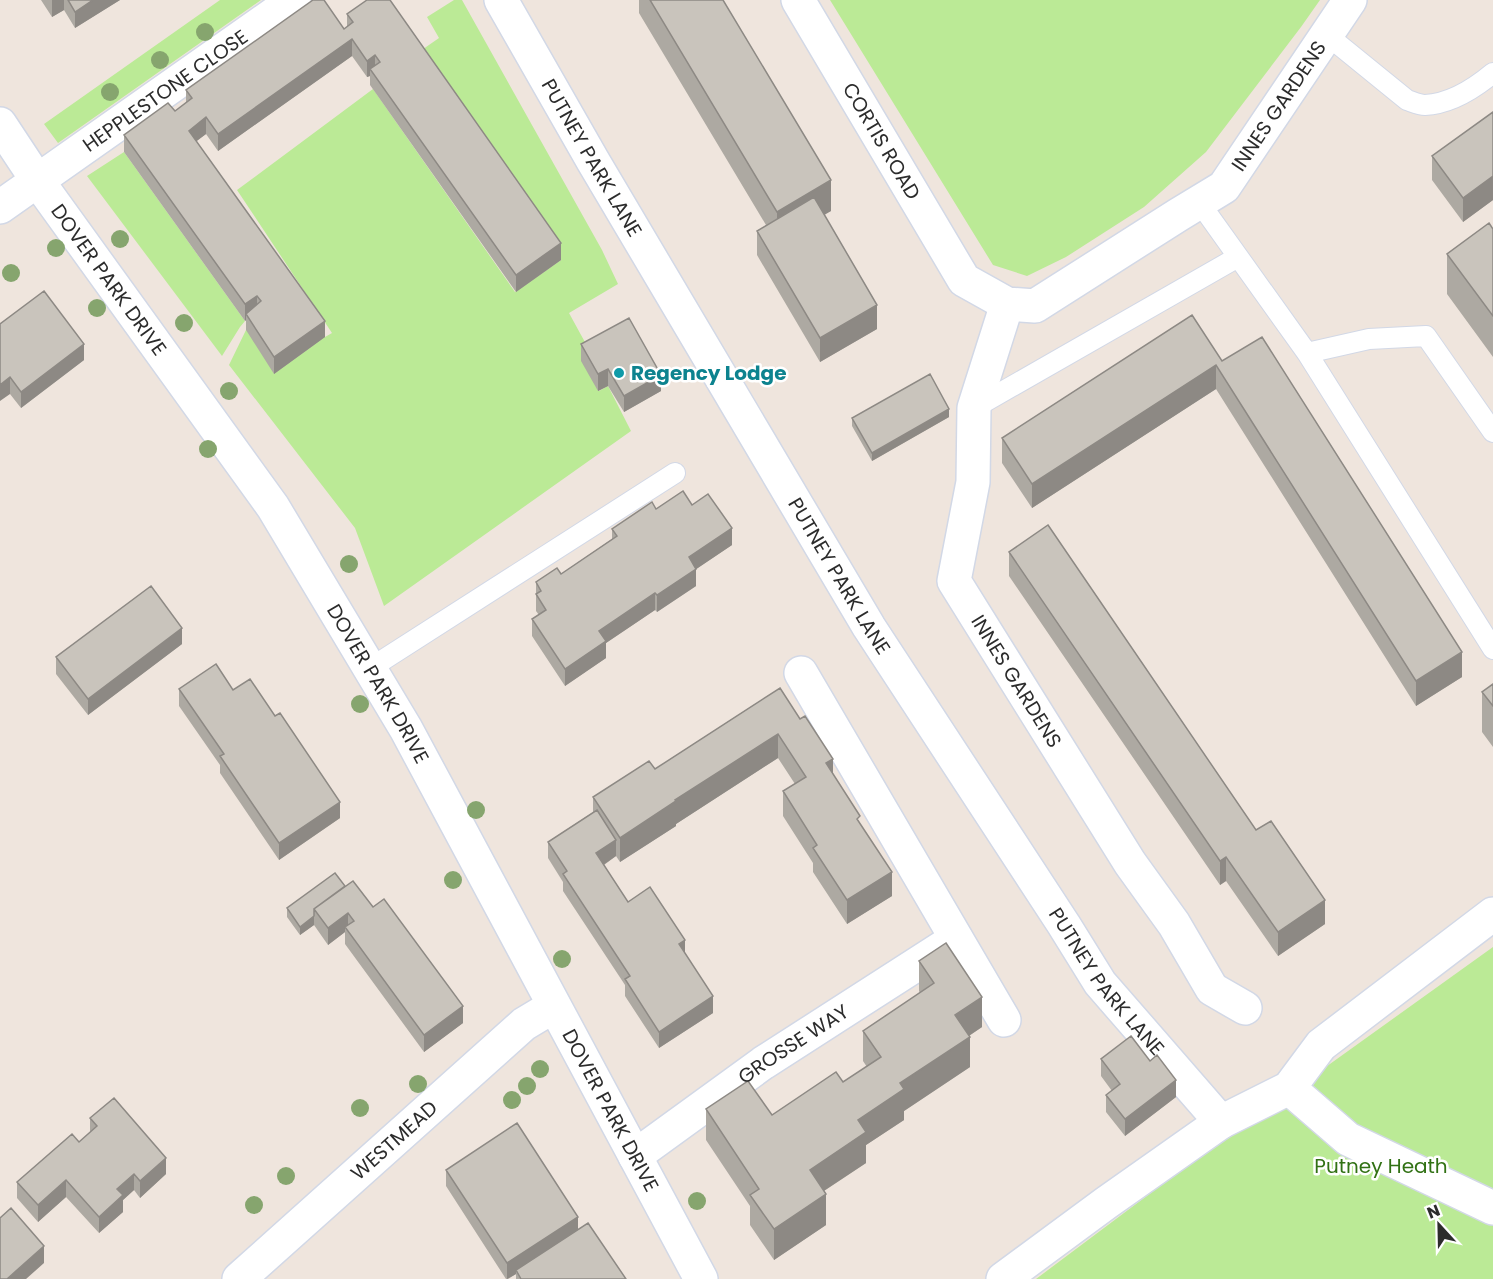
<svg xmlns="http://www.w3.org/2000/svg" width="1493" height="1279" font-family="Poppins,sans-serif">
	<style>
		.green { fill: #bbea96 }
		.lines { fill: none; stroke-linecap: round; stroke-linejoin: round }
		.service-casing { stroke: #d2d8e6; stroke-width: 22 }
		.minor-casing { stroke: #d2d8e6; stroke-width: 36 }
		.tertiary-casing { stroke: #d2d8e6; stroke-width: 36 }
		.service { stroke: #fff; stroke-width: 20 }
		.minor { stroke: #fff; stroke-width: 33 }
		.tertiary { stroke: #fff; stroke-width: 33 }
		.tree { fill: #86a56e }
		.wall { fill: #ada9a2 }
		.shaded-wall { fill: #8d8984 }
		.building { fill: #c9c4bc; stroke: #8d8984; stroke-width: 1.5 }
		.culture-dot { fill: #0f9aa8; stroke: #fff; stroke-width: 2 }
		.labels { text-anchor: middle; stroke-width: 5; stroke-linejoin: round; paint-order: stroke }
		.street-label { font-size: 20px; fill: #2c2c2c; stroke: #fff }
		.culture-label { font-size: 20px; font-weight: bold; fill: #0d838f; stroke: #fff; text-anchor: start }
		.park-label { font-size: 20px; fill: #317114; stroke: #fff }
	</style>
	<rect width="100%" height="100%" fill="#efe5dd"/>
	<path class="green" d="M220 0H261L58 143 44 124Z
		M454 0H462L602 250 618 284 569 313 592 355 599 391 608 386 631 431 384 606 355 528 229 365 246 330 325 337 332 333 237 190 373 89 515 292 561 260 416 54 439 38 427 17Z
		M830 0H1320L1301 27 1206 152 1144 207 1066 257 1027 276 993 265Z
		M124 152 245 321 240 327 222 356 87 176Z
		M1493 947V1279H1036L1164 1183Z"/>
	<g class="lines">
		<defs>
			<path id="service" d="M1327 35 1407 100C1413 102 1419 105 1425 105 1450 104 1475 88 1493 73
				M1199 202 1307 353 1493 649
				M1307 353 1369 339 1426 336 1493 432
				M974 408 1238 257
				M369 669 675 473"/>
			<g id="minor">
				<path id="s1" d="M501 0 593 161 869 627 1064 925 1100 983 1221 1122"/>
				<path id="s2" d="M798 0 964 280 1007 304 1035 306 1178 215 1224 187 1350 0"/>
				<path id="s3" d="M0 124 37 180 273 507 406 729 701 1279"/>
				<path id="s4" d="M0 207 294 0"/>
				<path id="s5" d="M1007 304 974 408 973 482 954 581 1130 863 1174 924 1212 989 1245 1008"/>
				<path d="M801 673 1004 1020"/>
				<path d="M1289 1088 1348 1139 1493 1208"/>
				<path id="s6" d="M635 1156 763 1063 956 939"/>
				<path id="s7" d="M239 1279 524 1024 554 1006"/>
			</g>
			<path id="tertiary" d="M1003 1279 1106 1203 1221 1122 1289 1088 1321 1045 1493 914"/>
		</defs>
		<use href="#service" class="service-casing"/>
		<use href="#minor" class="minor-casing"/>
		<use href="#tertiary" class="tertiary-casing"/>
		<use href="#service" class="service"/>
		<use href="#minor" class="minor"/>
		<use href="#tertiary" class="tertiary"/>
	</g>
	<g class="tree">
		<circle cx="205" cy="32" r="9"/>
		<circle cx="160" cy="60" r="9"/>
		<circle cx="110" cy="92" r="9"/>
		<circle cx="120" cy="239" r="9"/>
		<circle cx="56" cy="248" r="9"/>
		<circle cx="11" cy="273" r="9"/>
		<circle cx="97" cy="308" r="9"/>
		<circle cx="184" cy="323" r="9"/>
		<circle cx="229" cy="391" r="9"/>
		<circle cx="208" cy="449" r="9"/>
		<circle cx="349" cy="564" r="9"/>
		<circle cx="360" cy="704" r="9"/>
		<circle cx="476" cy="810" r="9"/>
		<circle cx="453" cy="880" r="9"/>
		<circle cx="562" cy="959" r="9"/>
		<circle cx="540" cy="1069" r="9"/>
		<circle cx="418" cy="1084" r="9"/>
		<circle cx="527" cy="1086" r="9"/>
		<circle cx="512" cy="1100" r="9"/>
		<circle cx="360" cy="1108" r="9"/>
		<circle cx="286" cy="1176" r="9"/>
		<circle cx="697" cy="1201" r="9"/>
		<circle cx="254" cy="1205" r="9"/>
	</g>
	<path class="wall" d="M41 0H120L75 28 64 10 52 17Z
		M639 0H723L831 211 824 214 877 329 820 362 757 255V231L766 225 639 13Z
		M347 14 561 260 516 292 370 85V76L367 77 352 56 218 151 206 134 196 141 325 337 274 374 246 330V320L245 321 124 152V135L175 111 186 103V90L344 29 347 27Z
		M1493 112V200L1463 222 1432 180V156Z
		M1493 229V357L1447 294V254Z
		M0 324 84 360 21 408 10 394Z
		M581 344 661 391 624 412 608 386 598 391 581 361Z
		M1222 361 1462 677 1416 706 1216 389 1032 508 1002 463V438Z
		M949 417 872 461 852 426V418Z
		M692 505 732 545 696 569V586L657 612 655 610 606 643V658L565 686 532 636V619L539 615 536 611V582L561 574 612 539V529L656 509Z
		M1009 552 1256 830 1325 924 1278 956 1226 881 1220 885 1009 576Z
		M182 644 88 715 56 674V657Z
		M1493 684V747L1482 732V692Z
		M780 688 833 774 860 824 892 896 847 924 813 872V863L783 816V791L795 784 778 758 676 824V826L620 862 616 856 604 865 628 902 685 953 713 1013 659 1048 625 996V985L563 891V882L548 858V842L593 812V797L655 769Z
		M179 689 233 690 340 818 279 860 220 773V765L179 706Z
		M345 886 373 907 463 1023 424 1052 345 944V932L328 945 314 925 300 935 287 917V908Z
		M919 961 982 1027 969 1036 970 1067 904 1111V1120L866 1145V1163L824 1191 826 1225 774 1260 750 1225V1206L706 1140V1109L772 1115 843 1082 867 1067 863 1061V1031L920 993 919 991Z
		M1101 1059 1176 1097 1125 1136 1106 1112V1095L1112 1091 1101 1076Z
		M90 1118 166 1174 140 1198 134 1190 123 1200V1212L99 1233 66 1197 38 1222 17 1198V1182L79 1142 90 1132Z
		M446 1170 578 1229 626 1279H516V1274L508 1279H506L446 1186Z"/>
	<path class="shaded-wall" d="M52 0H64V10L52 17Z
		M93 0H120L75 28V12Z
		M352 39V56L218 151V134Z
		M375 55V72L370 69V76L367 77V61Z
		M206 117V134L189 147V131Z
		M1493 176V200L1463 222V198Z
		M831 180V211L777 243V212Z
		M561 243V260L516 292V275Z
		M257 296V312L246 314V320L245 321V304Z
		M877 305V329L820 362V338Z
		M325 321V337L274 374V357Z
		M84 344V360L21 408V392Z
		M1216 365V389L1032 508V484Z
		M608 369V386L598 391V374Z
		M661 375V391L624 412V396Z
		M10 377V394L0 401V385Z
		M949 409V417L872 461V453Z
		M732 528V545L689 574V557Z
		M696 569V586L657 612V595Z
		M655 593V610L606 643V658L565 686V669L599 631Z
		M182 628V644L88 715V699Z
		M1462 652V677L1416 706V681Z
		M778 734V758L676 824V826L620 862V838L675 800Z
		M833 759V783L826 763Z
		M340 802V818L279 860V843Z
		M616 840V856L596 870V853Z
		M1226 857V881L1220 885V861Z
		M892 872V896L847 924V900Z
		M1325 900V924L1278 956V932Z
		M348 913V930L345 927V932L328 945V928Z
		M314 916V925L300 935V927Z
		M685 940V957L679 944Z
		M713 996V1013L659 1048V1032Z
		M982 997V1027L955 1045V1015Z
		M463 1006V1023L424 1052V1035Z
		M970 1037V1067L904 1111V1120L866 1145V1163L810 1200V1170L858 1120 900 1083Z
		M1176 1080V1097L1125 1136V1119Z
		M166 1158V1174L140 1198V1181Z
		M134 1174V1190L123 1200V1212L99 1233V1217L117 1189Z
		M66 1180V1197L38 1222V1205Z
		M826 1194V1225L774 1260V1229Z
		M578 1217V1234L516 1270V1274L507 1279V1263Z
		M44 1246V1263L26 1279H7Z"/>
	<path class="building" d="M68 0H93L75 12Z
		M313 0H324L344 29 353 22 347 14 367 0H390L561 243 516 275 370 69 380 62 375 55 367 61 352 39 218 134 206 117 189 131 325 321 274 357 246 314 261 301 257 296 245 304 124 135 168 103 175 111 192 98 186 90Z
		M650 0H723L831 180 777 212Z
		M1493 112V176L1463 198 1432 156Z
		M814 197 877 305 820 338 757 231Z
		M1489 223 1493 229V316L1447 254Z
		M44 291 84 344 21 392 10 377 0 385V324Z
		M1192 315 1222 361 1262 337 1462 652 1416 681 1216 365 1032 484 1002 438Z
		M629 318 661 375 624 396 608 369 598 374 581 344Z
		M930 374 949 409 872 453 852 418Z
		M683 491 692 505 708 494 732 528 689 557 696 569 657 595 655 593 599 631 606 641 565 669 532 619 546 610 536 594 541 591 536 582 557 568 561 574 617 536 612 529 652 502 656 509Z
		M1048 525 1256 830 1271 821 1325 900 1278 932 1226 857 1220 861 1009 552Z
		M151 586 182 628 88 699 56 657Z
		M216 664 233 690 250 679 275 716 280 713 340 802 279 843 220 756 224 754 179 689Z
		M1493 684V706L1482 692Z
		M780 688 800 719 805 716 833 759 826 763 860 816 857 819 892 872 847 900 813 848 817 845 783 791 806 777 778 734 675 800 676 801 620 838 593 797 649 761 655 769Z
		M597 810 616 840 596 853 628 902 650 887 685 940 679 944 713 996 659 1032 625 979 630 976 563 874 567 871 548 842Z
		M335 873 345 886 314 909V916L300 927 287 908Z
		M353 881 373 907 384 899 463 1006 424 1035 345 927 354 921 348 913 328 928 314 909Z
		M946 943 982 997 955 1015 970 1037 900 1083 904 1089 858 1120 866 1132 810 1170 826 1194 774 1229 750 1195 759 1189 706 1109 748 1081 772 1115 836 1072 843 1082 881 1057 863 1031 934 983 919 961Z
		M1131 1036 1150 1061 1157 1055 1176 1080 1125 1119 1106 1095 1120 1084 1101 1059Z
		M114 1098 166 1158 140 1181 134 1174 117 1189 123 1195 99 1217 66 1180 38 1205 17 1182 72 1134 79 1142 97 1126 90 1118Z
		M517 1123 578 1217 507 1263 446 1170Z
		M11 1208 44 1246 7 1279H0V1218Z
		M588 1223 626 1279H521L516 1270Z"/>
	<circle class="culture-dot" cx="619" cy="373" r="6"/>
	<g class="labels">
		<g class="street-label">
			<text dy="7" stroke="none"><textPath href="#s4" startOffset="202">HEPPLESTONE CLOSE</textPath></text>
			<text dy="7" stroke="none"><textPath href="#s2" startOffset="724">INNES GARDENS</textPath></text>
			<text dy="7" stroke="none"><textPath href="#s2" startOffset="164">CORTIS ROAD</textPath></text>
			<text dy="7" stroke="none"><textPath href="#s1" startOffset="182">PUTNEY PARK LANE</textPath></text>
			<text dy="7" stroke="none"><textPath href="#s3" startOffset="190">DOVER PARK DRIVE</textPath></text>
			<text dy="7" stroke="none"><textPath href="#s1" startOffset="668">PUTNEY PARK LANE</textPath></text>
			<text dy="7" stroke="none"><textPath href="#s5" startOffset="402">INNES GARDENS</textPath></text>
			<text dy="7" stroke="none"><textPath href="#s3" startOffset="676">DOVER PARK DRIVE</textPath></text>
			<text dy="7" stroke="none"><textPath href="#s1" startOffset="1154">PUTNEY PARK LANE</textPath></text>
			<text dy="7" stroke="none"><textPath href="#s6" startOffset="194">GROSSE WAY</textPath></text>
			<text dy="7" stroke="none"><textPath href="#s3" startOffset="1162">DOVER PARK DRIVE</textPath></text>
			<text dy="7" stroke="none"><textPath href="#s7" startOffset="208">WESTMEAD</textPath></text>
		</g>
		<g class="culture-label">
			<text x="631" y="380">Regency Lodge</text>
		</g>
		<g class="park-label">
			<text x="1381" y="1173">Putney Heath</text>
		</g>
	</g>
	<g transform="translate(1439 1225) rotate(338)" stroke="#ffffff" stroke-width="4.5" paint-order="stroke">
	<path d="M0-4.5L10 22L0 15L-10 22Z" fill="#2c2c2c"/>
	<text y="-9" font-size="16" font-weight="bold" text-anchor="middle" fill="#2c2c2c">N</text>
	</g>
</svg>
